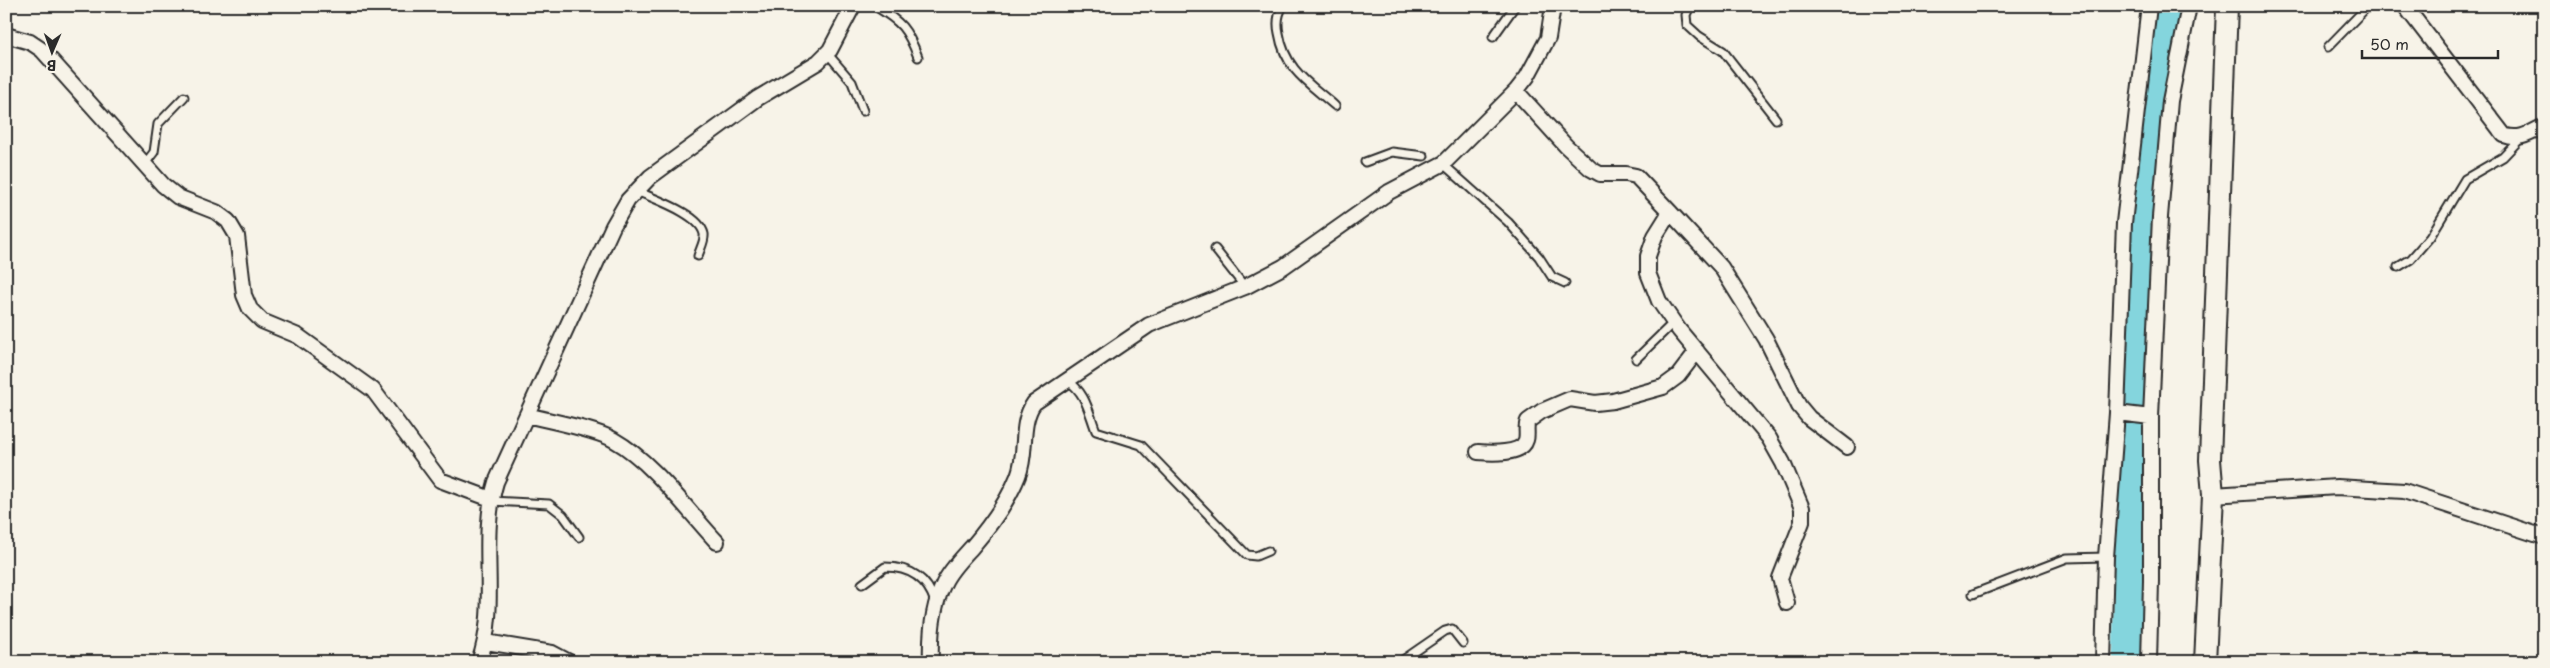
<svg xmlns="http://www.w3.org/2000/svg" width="2550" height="668" font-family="'Playpen Sans',sans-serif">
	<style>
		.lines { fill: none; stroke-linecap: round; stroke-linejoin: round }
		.river { stroke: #84d5dd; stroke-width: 32 }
		.lane-casing { stroke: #2b2b2b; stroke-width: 11 }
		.street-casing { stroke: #2b2b2b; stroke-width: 18 }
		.secondary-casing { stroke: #2b2b2b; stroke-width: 24 }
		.lane { stroke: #f7f3e8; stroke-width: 7 }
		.street { stroke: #f7f3e8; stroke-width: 14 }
		.secondary { stroke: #f7f3e8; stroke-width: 20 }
	</style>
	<rect width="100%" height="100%" fill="#f7f3e8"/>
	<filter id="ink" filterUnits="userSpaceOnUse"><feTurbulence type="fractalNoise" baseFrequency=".02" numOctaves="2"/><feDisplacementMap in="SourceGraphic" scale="10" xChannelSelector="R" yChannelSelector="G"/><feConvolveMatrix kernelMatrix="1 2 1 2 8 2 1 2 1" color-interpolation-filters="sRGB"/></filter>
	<g filter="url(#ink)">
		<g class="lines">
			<path class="river" d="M2129 662 2131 468 2138 215 2167 6"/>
			<defs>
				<path id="lane" d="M875 6C901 22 907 28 918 57
					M1283 6C1278 14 1277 24 1279 33 1285 70 1309 83 1335 106
					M1690 6 1686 15 1687 25 1699 36 1723 51 1776 119
					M1493 37 1515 6
					M2328 47 2368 6
					M827 53 852 82 863 111
					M1365 162 1392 152 1424 156
					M1442 163 1508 222 1539 257 1552 277 1565 283
					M144 165 154 152 158 124 184 97
					M637 191C654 199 700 214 704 234 705 241 700 249 698 256
					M1215 249 1245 287
					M2398 267 2411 259 2430 237 2465 179 2503 157 2521 138
					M1636 359 1674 322
					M1067 380C1086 393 1088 410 1096 431L1141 445 1247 555 1256 556 1268 551
					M490 501 549 504 563 515 579 537
					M862 584 885 567C910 567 927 578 935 602
					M1973 594 2067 558 2106 557
					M1400 662 1445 631 1452 629 1463 643"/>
				<path id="street" d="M2405 6 2504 135C2520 141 2530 133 2544 126
					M6 35 30 42 42 50 163 185 178 197 216 212 228 221 237 236 244 295 250 309 262 321 298 336 373 390 440 480 491 499
					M1516 91 1566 146 1591 169 1600 174H1626L1636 176 1670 212 1721 267 1766 339 1799 406 1809 418 1847 447
					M1670 212 1655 236 1648 256V273L1659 301 1679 330 1769 438 1783 463 1802 508V522L1780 578 1787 603
					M2117 413 2151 417
					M527 415C549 421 596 429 614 440 653 462 687 510 717 542
					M1478 452C1489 453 1522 455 1526 440 1528 434 1525 427 1528 421L1542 411 1570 399 1595 403 1613 401 1663 387 1678 376 1697 351
					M2213 495 2337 487 2404 491 2544 537
					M486 642 552 653 569 662
					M479 662C500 604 478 541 496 482L613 226 628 200 650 177 758 98 818 62 830 50 853 6
					M931 662C930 636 932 607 944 583 950 570 962 558 972 547 989 527 1008 501 1018 476 1028 452 1019 424 1034 403L1149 325 1245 287 1283 267 1389 192 1444 163 1516 91 1527 77 1548 38 1553 6
					M2103 662 2106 557 2117 413 2124 223 2149 6
					M2149 662 2151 581V417L2160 217 2170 101 2189 6"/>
				<path id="secondary" d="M2205 662 2213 495 2210 460 2227 6"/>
			</defs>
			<use href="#lane" class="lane-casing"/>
			<use href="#street" class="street-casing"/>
			<use href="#secondary" class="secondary-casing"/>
			<use href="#lane" class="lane"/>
			<use href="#street" class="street"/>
			<use href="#secondary" class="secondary"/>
		</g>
	</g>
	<rect width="2550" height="668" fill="none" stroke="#f7f3e8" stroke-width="25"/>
	<rect x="12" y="12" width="2525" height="643" fill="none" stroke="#2b2b2b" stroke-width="2" filter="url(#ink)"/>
	<g transform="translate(52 52) rotate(182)" stroke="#f7f3e8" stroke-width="4" paint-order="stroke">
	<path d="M0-4L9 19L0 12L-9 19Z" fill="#2b2b2b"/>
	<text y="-8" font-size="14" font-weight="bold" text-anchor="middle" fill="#2b2b2b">B</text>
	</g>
	<path d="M2362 50v8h136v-8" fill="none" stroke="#2b2b2b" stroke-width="2.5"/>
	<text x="2370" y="50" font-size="15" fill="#2b2b2b" stroke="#f7f3e8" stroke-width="4" paint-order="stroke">50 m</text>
</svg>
